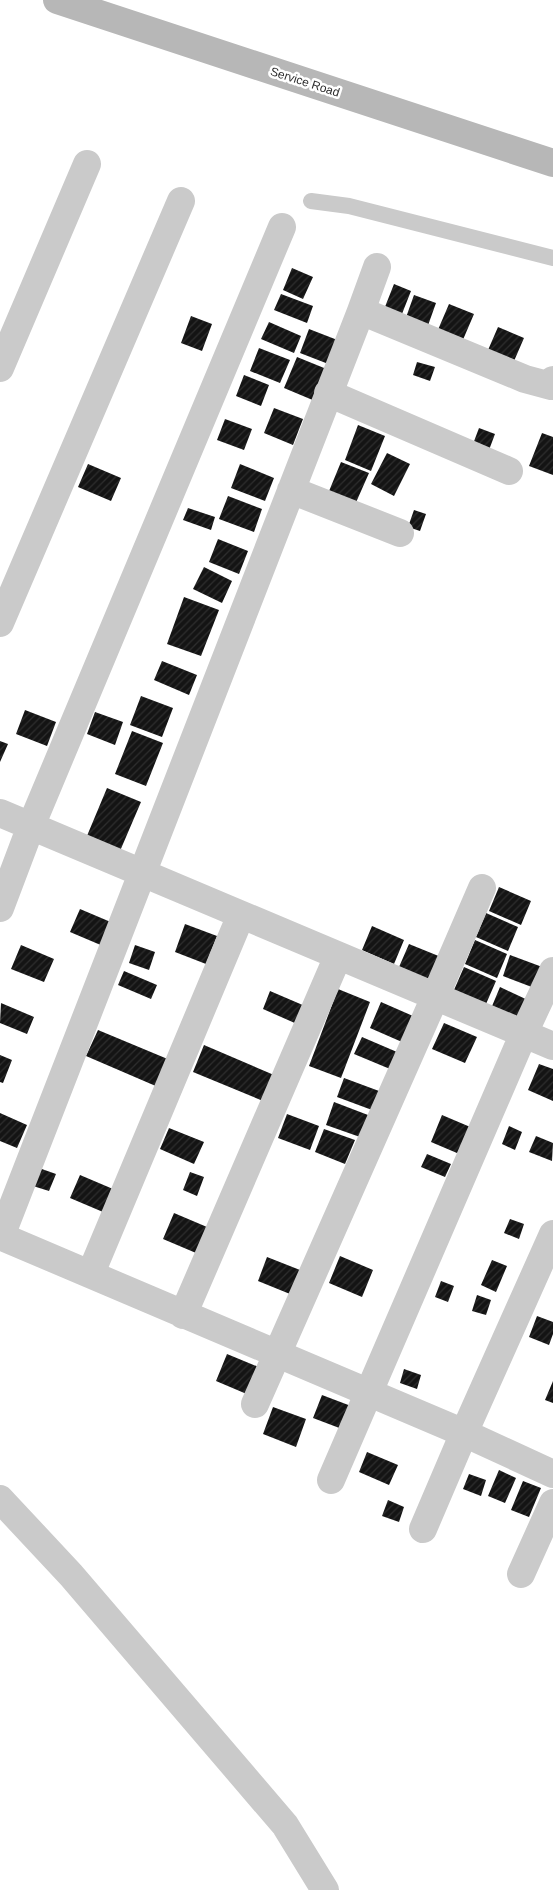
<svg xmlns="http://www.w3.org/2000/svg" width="553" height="1890" font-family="Arial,sans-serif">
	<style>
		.building { fill: url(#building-hatch) }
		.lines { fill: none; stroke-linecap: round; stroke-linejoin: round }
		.service { stroke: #cacaca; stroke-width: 16 }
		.minor { stroke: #cacaca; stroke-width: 28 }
		.secondary { stroke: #b7b7b7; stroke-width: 28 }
		.labels { text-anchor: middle; stroke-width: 5; stroke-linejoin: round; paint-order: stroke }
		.street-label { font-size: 12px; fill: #2d2d2d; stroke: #fff }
	</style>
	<defs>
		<pattern id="building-hatch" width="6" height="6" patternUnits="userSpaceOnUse" patternTransform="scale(1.25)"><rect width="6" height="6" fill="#141414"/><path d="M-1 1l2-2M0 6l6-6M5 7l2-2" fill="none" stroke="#2e2e2e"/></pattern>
	</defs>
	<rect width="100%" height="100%" fill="#fff"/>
	<path class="building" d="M292 268 313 277 303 299 283 290Z
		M394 284 411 291 398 324 381 317Z
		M281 294 313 306 307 323 274 310Z
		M414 295 436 303 426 331 404 323Z
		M449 304 474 314 459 349 434 339Z
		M191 316 212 324 202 351 181 343Z
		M269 322 301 336 294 353 261 339Z
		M498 327 524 338 511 368 485 357Z
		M309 329 340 341 331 365 300 353Z
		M259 348 290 360 280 383 250 371Z
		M297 357 329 370 315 401 284 388Z
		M417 362 435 367 430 381 413 375Z
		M244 375 269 385 261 406 236 396Z
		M274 408 303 419 293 445 264 433Z
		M225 419 252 429 244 450 217 440Z
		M358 425 385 436 371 471 345 460Z
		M479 428 495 434 489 450 473 444Z
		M542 433 553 437V475L529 466Z
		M387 453 410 464 394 496 371 484Z
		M341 462 369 473 354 507 327 496Z
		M88 464 121 478 111 501 78 487Z
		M240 464 274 478 265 501 231 488Z
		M228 496 262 509 254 532 219 519Z
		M188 508 215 517 211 530 183 520Z
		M414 510 426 514 420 531 408 527Z
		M218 539 248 551 239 574 209 562Z
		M204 567 232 581 222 603 193 589Z
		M184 597 219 610 201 656 167 644Z
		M162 661 197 675 189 695 154 680Z
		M141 696 173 708 162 737 130 725Z
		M25 710 56 722 47 746 16 734Z
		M95 712 123 722 115 745 87 734Z
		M132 731 163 743 146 786 115 774Z
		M0 741 8 744 0 762Z
		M107 788 141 802 117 858 84 843Z
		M499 887 531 901 521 925 489 911Z
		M80 909 113 923 103 946 70 932Z
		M486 913 518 927 508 951 476 937Z
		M185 924 217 936 206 964 175 952Z
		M372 926 404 940 394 964 362 950Z
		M475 940 507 954 497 978 465 964Z
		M409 944 441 957 431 981 399 967Z
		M21 945 54 959 44 982 11 969Z
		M135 945 155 952 149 970 129 963Z
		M510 955 545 968 537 989 503 976Z
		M464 967 496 981 486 1004 454 990Z
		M124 971 157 985 151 999 118 985Z
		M500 987 532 1002 522 1025 490 1011Z
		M338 989 370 1002 341 1078 309 1066Z
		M270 991 305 1006 297 1024 263 1009Z
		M381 1002 413 1016 402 1042 370 1028Z
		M1 1003 34 1017 27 1034 0 1023Z
		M444 1023 477 1037 465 1063 432 1049Z
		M98 1030 170 1060 158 1087 86 1056Z
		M362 1037 397 1052 390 1069 354 1054Z
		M204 1045 274 1075 263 1101 193 1072Z
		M0 1055 12 1060 3 1083 0 1082Z
		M539 1064 553 1069V1101L528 1090Z
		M344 1078 379 1091 372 1110 337 1097Z
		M334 1102 368 1115 360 1137 326 1125Z
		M0 1113 27 1125 17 1148 0 1141Z
		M287 1114 319 1126 310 1150 278 1138Z
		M442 1115 475 1129 464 1156 431 1142Z
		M509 1126 522 1132 515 1150 502 1144Z
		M169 1128 204 1142 194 1164 160 1149Z
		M324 1129 355 1140 345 1164 315 1152Z
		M536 1136 553 1143 552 1161 529 1152Z
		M427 1154 451 1164 445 1177 421 1167Z
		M39 1168 56 1174 49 1191 33 1186Z
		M190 1172 204 1177 197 1196 183 1190Z
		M80 1175 113 1189 103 1212 70 1198Z
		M174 1213 207 1227 196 1253 163 1239Z
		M510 1219 524 1224 519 1239 504 1233Z
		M340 1256 373 1270 362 1297 329 1283Z
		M267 1257 300 1270 290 1294 258 1281Z
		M492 1260 507 1266 496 1292 481 1285Z
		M441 1281 454 1286 448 1302 435 1297Z
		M477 1295 491 1300 486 1315 472 1311Z
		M537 1316 553 1322V1334L549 1345 529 1337Z
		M227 1354 261 1368 249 1395 216 1381Z
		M404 1369 421 1375 417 1389 400 1383Z
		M553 1381V1403L545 1400Z
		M322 1395 351 1406 342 1429 313 1418Z
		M273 1407 306 1419 296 1447 263 1434Z
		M367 1452 398 1465 389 1485 359 1472Z
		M499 1470 516 1478 505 1503 488 1496Z
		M469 1474 486 1480 481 1496 463 1489Z
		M523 1481 541 1488 529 1517 511 1510Z
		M388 1500 404 1507 399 1522 382 1516Z"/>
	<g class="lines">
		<path class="service" d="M311 201 349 206 553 258"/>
		<path class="minor" d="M377 267 361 311 525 379 551 386 553 380
			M0 368 87 164
			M328 393 509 471
			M291 490 400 533
			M0 623 181 201
			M0 813 553 1046
			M0 908 31 826 282 227
			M0 1236 464 1433 553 1474
			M1 1236 361 311
			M91 1273 241 915
			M183 1315 338 956
			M255 1404 435 997 482 888
			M331 1480 524 1033 553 971
			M0 1499 71 1575 285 1825 325 1890
			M423 1529 464 1433 553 1234
			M521 1574 553 1503"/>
		<path class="secondary" d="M57 0 553 163"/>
	</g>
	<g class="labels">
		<g class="street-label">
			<text transform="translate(305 82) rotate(18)" y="4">Service Road</text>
		</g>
	</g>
</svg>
